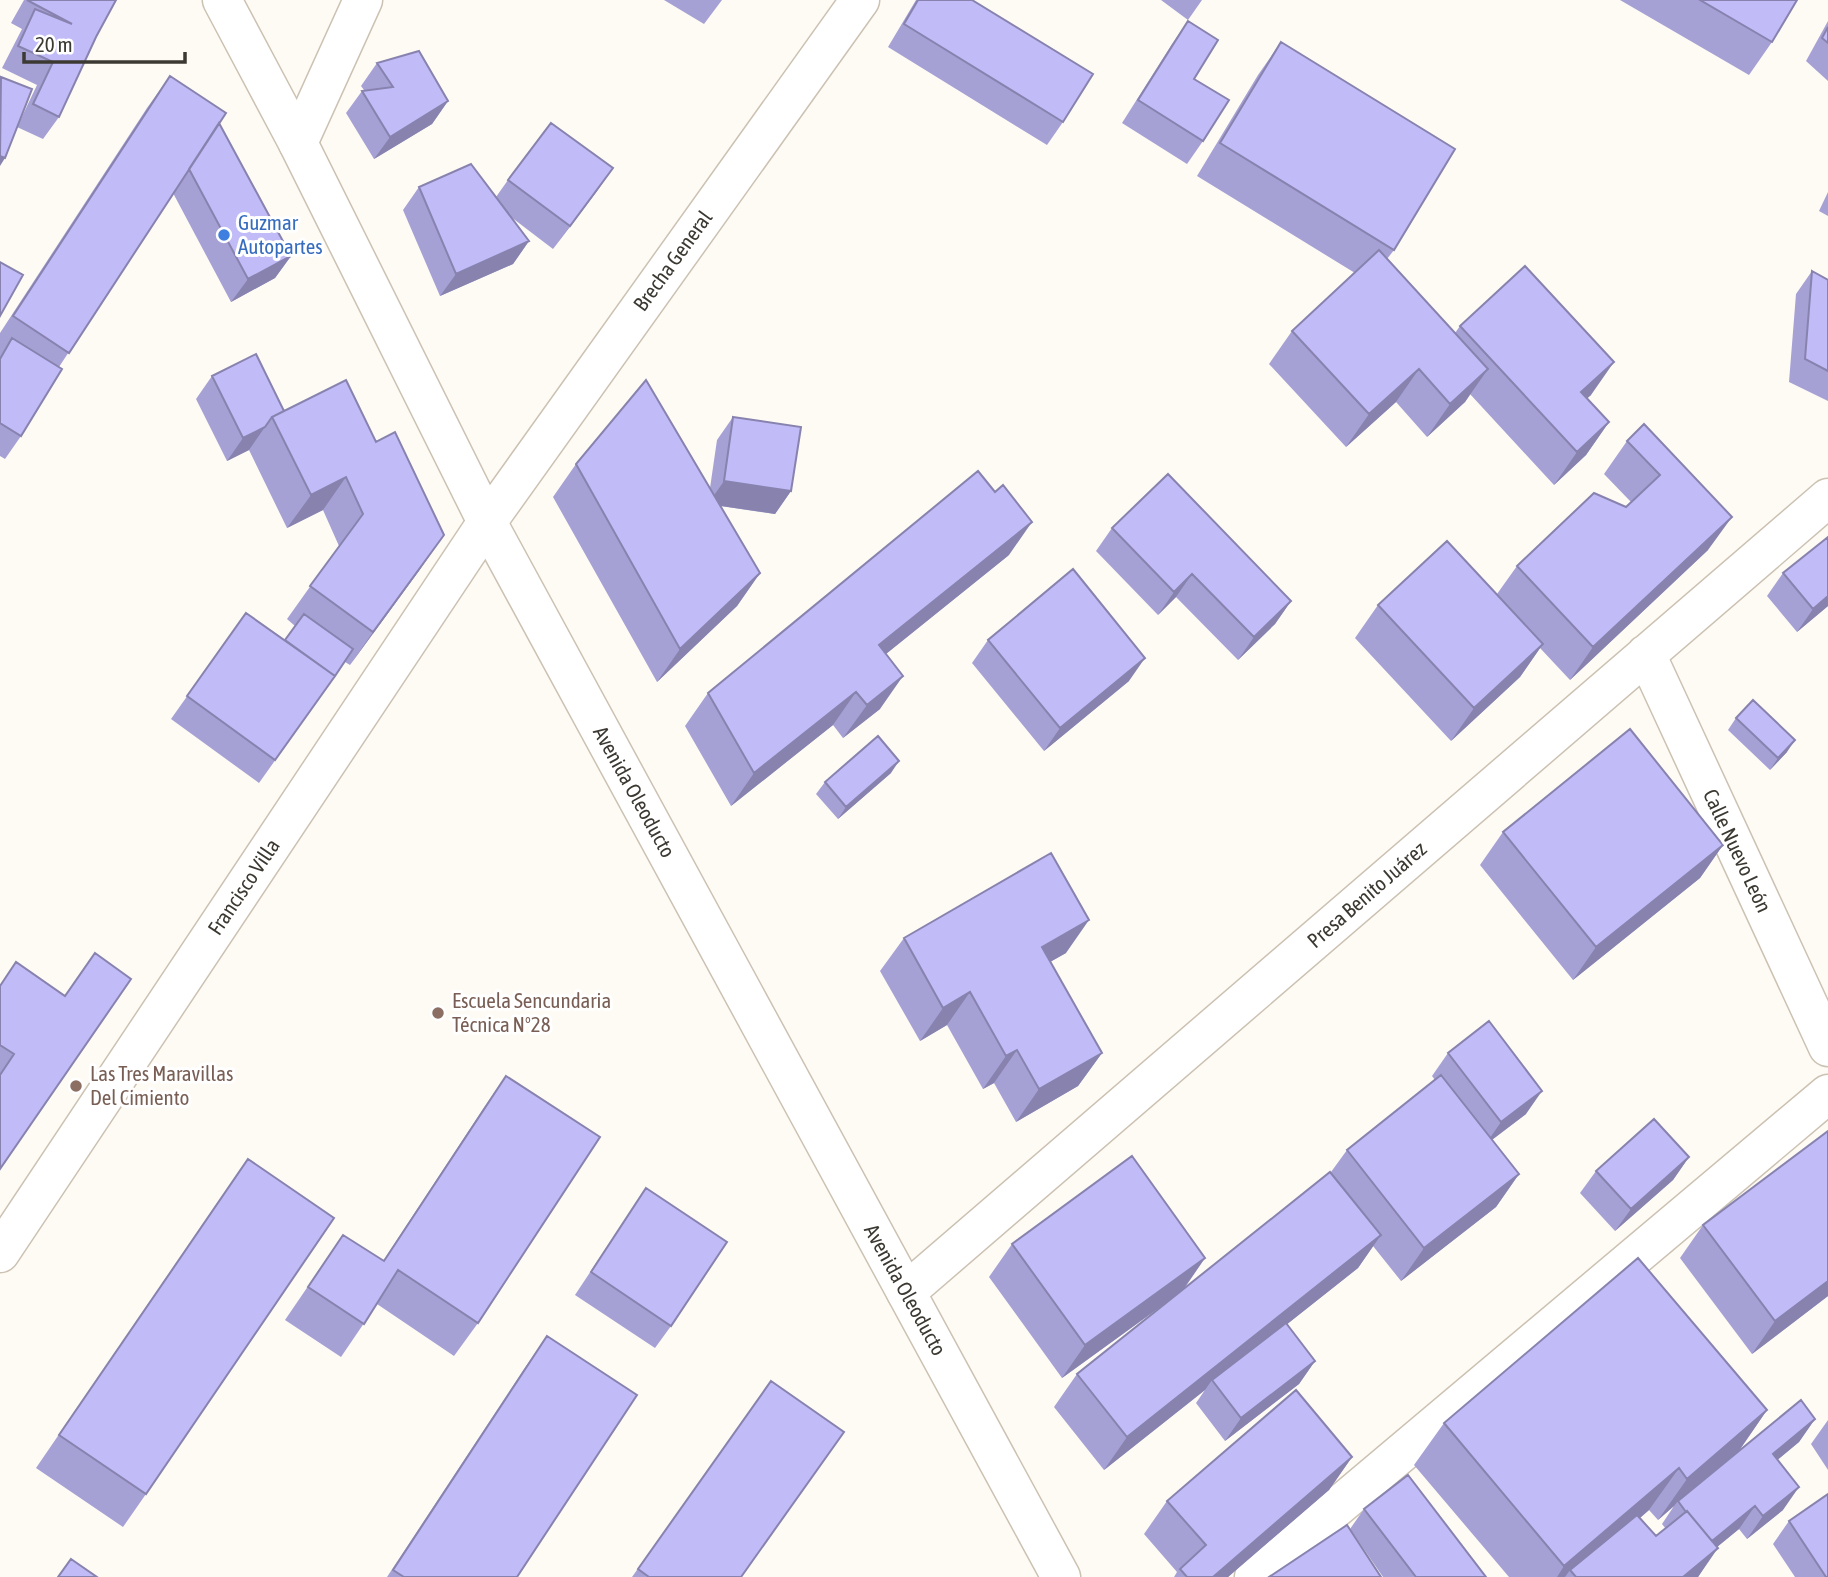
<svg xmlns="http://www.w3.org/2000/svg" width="1828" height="1577" font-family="'Asap Condensed',sans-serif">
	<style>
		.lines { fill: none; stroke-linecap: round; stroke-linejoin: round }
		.minor-casing { stroke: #ccc2b3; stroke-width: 41 }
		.major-casing { stroke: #ccc2b3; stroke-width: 41 }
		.minor { stroke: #fff; stroke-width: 38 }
		.major { stroke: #fff; stroke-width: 38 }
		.wall { fill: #a6a1d5; fill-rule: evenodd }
		.shaded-wall { fill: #8783ae }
		.building { fill: #c1bbf8; stroke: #8783ae; stroke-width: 2 }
		.shop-dot { fill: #3f7fe0; stroke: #fff; stroke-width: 2.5 }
		.education-dot { fill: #8d6e63; stroke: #fff; stroke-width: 2.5 }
		.labels { text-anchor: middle; stroke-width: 6; stroke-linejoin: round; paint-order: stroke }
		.shop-label { font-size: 21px; fill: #366cbe; stroke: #fff; text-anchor: start }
		.street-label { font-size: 21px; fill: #3c3932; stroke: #fff }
		.education-label { font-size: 21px; fill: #785e54; stroke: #fff; text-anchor: start }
	</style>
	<rect width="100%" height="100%" fill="#fefaf4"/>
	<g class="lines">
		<defs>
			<path id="minor" d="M298 143 363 0
				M1646 654 1828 1047
				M0 1253 487 522 860 0
				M906 1292 1828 498
				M1254 1577 1828 1094"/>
			<path id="major" d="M222 0 298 143 487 522 1061 1577"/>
		</defs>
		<use href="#minor" class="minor-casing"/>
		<use href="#major" class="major-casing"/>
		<use href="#minor" class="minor"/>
		<use href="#major" class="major"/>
	</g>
	<path class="wall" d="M24 0H116L96 37 59 117 43 139 17 127 37 85 2 68 22 29 11 23Z
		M664 0H722L704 24Z
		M916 0H972L1063 122 1047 145 888 47Z
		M1161 0H1202L1188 20Z
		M1620 0H1797L1772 42 1749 75Z
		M1188 21 1203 141 1187 164 1122 123 1172 44Z
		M1828 21V81L1806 61Z
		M1281 42 1394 250 1387 259 1455 333 1460 326 1591 395 1587 398 1609 422 1586 455 1554 485 1470 394 1465 402 1427 437 1396 402 1346 447 1269 364 1292 331 1355 273 1197 176 1258 75Z
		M377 63 448 101 432 124 374 159 346 113 362 91 364 90 361 86Z
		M170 76 219 123 291 256 275 278 231 302 173 193 59 367 21 436 5 459 0 456V333L147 108Z
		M508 180 597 191 553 249 511 217 529 241 513 264 440 296 403 210 419 187 496 197Z
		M1828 192V216L1819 211Z
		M1812 271 1828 280V401L1789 382 1796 294Z
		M212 376 284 411 346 380 421 568 350 665 345 662 259 783 171 719 246 613 285 640 295 626 287 619 339 546 323 510 287 528 249 450 227 461 196 399Z
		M733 417 791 491 775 514 720 506 760 573 737 606 657 682 553 497 576 464 710 488 717 440Z
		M1644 424 1708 550 1570 680 1540 648 1520 677 1451 741 1355 638 1378 605 1497 594 1517 566 1626 507 1631 502 1604 474 1627 441Z
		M1112 528 1291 601 1275 624 1238 660 1176 597 1158 615 1096 551Z
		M1009 555 886 654 880 709 843 738 833 725 731 806 685 726 708 693Z
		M1783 573 1828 606 1797 632 1767 596Z
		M988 640 1129 681 1044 751 972 663Z
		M1736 718 1787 752 1770 770 1728 730Z
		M891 773 838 819 816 794 825 782Z
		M1503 832 1723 845 1700 878 1573 980 1480 865Z
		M904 938 1066 953 1050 962 1102 1053 1078 1086 1016 1122 994 1083 983 1089 947 1025 920 1041 880 971Z
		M0 985 65 996 0 1169Z
		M1448 1053 1526 1114 1492 1140 1519 1174 1496 1207 1401 1281 1373 1246 1358 1268 1287 1324 1315 1361 1299 1384 1225 1441 1196 1403 1205 1390 1104 1470 1054 1407 1077 1374 1170 1300 1062 1378 989 1277 1012 1244 1205 1258 1184 1289 1331 1172 1347 1150 1435 1080 1432 1076Z
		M506 1076 478 1323 454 1356 377 1304 341 1357 285 1320 343 1235 383 1261 483 1109Z
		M1828 1131V1296L1752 1354 1680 1258 1703 1225Z
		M1689 1157 1673 1180 1615 1231 1580 1193 1596 1171Z
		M646 1188 671 1326 655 1348 575 1295Z
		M225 1192 146 1494 123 1527 36 1468Z
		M547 1336 517 1577H387L524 1369Z
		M771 1381 741 1577H632Z
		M1767 1410 1739 1451 1815 1419 1799 1442 1777 1460 1783 1510 1747 1539 1739 1529 1717 1547 1698 1577H1509L1414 1465 1444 1423ZM1674 1506 1662 1524 1666 1529 1656 1536 1640 1518 1649 1510 1658 1520Z
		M1828 1420V1470L1811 1444Z
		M1352 1457 1329 1490 1228 1577H1174L1177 1572 1144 1534 1167 1501Z
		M1364 1509 1486 1577H1383L1350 1529Z
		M1789 1521 1828 1577H1795L1773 1544Z"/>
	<path class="shaded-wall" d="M448 101 432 124 374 159 390 137Z
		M0 156 5 158 0 166Z
		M613 168 597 191 553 249 570 226Z
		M529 241 513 264 440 296 456 274Z
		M291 256 275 278 231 302 248 279Z
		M1614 362 1591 395 1558 425 1581 392Z
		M1419 369 1396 402 1346 447 1369 414Z
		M1488 369 1465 402 1427 437 1450 404Z
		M1609 422 1586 455 1554 485 1577 452Z
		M265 427 249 450 227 461 243 438Z
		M346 477 323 510 287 528 311 495Z
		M724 481 791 491 775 514 708 504Z
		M1732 517 1708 550 1570 680 1593 647Z
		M1032 522 1009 555 856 678 879 645Z
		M444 535 421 568 350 665 373 632Z
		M760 573 737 606 657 682 680 649Z
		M1192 574 1176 597 1158 615 1174 592Z
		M1828 596V606L1797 632 1813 609Z
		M1291 601 1275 624 1238 660 1254 637Z
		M1543 644 1520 677 1451 741 1474 708Z
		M1145 658 1129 681 1044 751 1060 728Z
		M903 676 880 709 843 738 867 705Z
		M856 692 833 725 731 806 754 773Z
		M1795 740 1787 752 1770 770 1778 758Z
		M899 761 891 773 838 819 846 807Z
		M1723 845 1700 878 1573 980 1596 947Z
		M1089 920 1066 953 1018 980 1042 947Z
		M970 992 947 1025 920 1041 943 1008Z
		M1017 1050 994 1083 983 1089 1006 1056Z
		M1102 1053 1078 1086 1016 1122 1039 1089Z
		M1542 1091 1526 1114 1485 1145 1501 1122Z
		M1689 1157 1673 1180 1615 1231 1631 1209Z
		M1519 1174 1496 1207 1401 1281 1424 1248Z
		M1381 1235 1358 1268 1214 1382 1212 1380 1205 1390 1104 1470 1127 1437Z
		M1205 1258 1182 1291 1062 1378 1085 1345Z
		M1828 1281V1296L1752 1354 1775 1321Z
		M1315 1361 1299 1384 1225 1441 1241 1418Z
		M1767 1410 1738 1452 1678 1501 1674 1506 1658 1520 1687 1479Z
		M1815 1419 1799 1442 1757 1477 1773 1454Z
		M1352 1457 1329 1490 1228 1577H1213Z
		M1679 1468 1649 1510 1574 1575 1570 1570 1565 1577H1557L1564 1566Z
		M1799 1487 1783 1510 1747 1539 1763 1516Z
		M1755 1506 1739 1529 1695 1565 1711 1542Z
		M1718 1548 1698 1577H1683Z"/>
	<path class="building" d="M27 0H116L96 37 59 117 33 104 53 62 18 46 35 9 72 24Z
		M918 0H972L1093 74 1063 122 904 24Z
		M1700 0H1797L1772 42Z
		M1188 21 1218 40 1194 79 1229 100 1203 141 1138 100Z
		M1828 27V43L1822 38Z
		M1281 42 1455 149 1394 250 1220 143Z
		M419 51 448 101 390 137 362 91 393 87 377 63Z
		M170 76 226 113 69 353 13 316Z
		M1 77 32 89 5 158 0 156Z
		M219 123 291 256 248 279 189 169Z
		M551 123 613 168 570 226 508 180Z
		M471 164 529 241 456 274 419 187Z
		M1379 250 1488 369 1450 404 1419 369 1369 414 1292 331Z
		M0 262 23 275 0 316Z
		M1525 266 1614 362 1581 392 1609 422 1577 452 1460 326Z
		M1812 271 1828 280V371L1805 359Z
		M12 338 62 369 21 436 0 423V359Z
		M256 354 284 411 272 417 265 427 243 438 212 376Z
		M346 380 376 442 395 432 444 535 373 632 310 586 363 514 346 477 311 495 272 417Z
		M646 380 760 573 680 649 576 464Z
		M733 417 801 427 791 491 724 481Z
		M1644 424 1732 517 1593 647 1517 566 1594 493 1626 507 1660 475 1627 441Z
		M978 471 995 492 1003 485 1032 522 879 645 903 676 867 705 856 692 754 773 708 693Z
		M1168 474 1291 601 1254 637 1192 574 1174 592 1112 528Z
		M1828 537V596L1813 609 1783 573Z
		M1447 541 1543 644 1474 708 1378 605Z
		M1073 569 1145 658 1060 728 988 640Z
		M246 613 335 676 275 760 187 696Z
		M304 614 353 649 335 676 285 640Z
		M1753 700 1795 740 1778 758 1736 718Z
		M1630 729 1723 845 1596 947 1503 832Z
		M878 736 899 761 846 807 825 782Z
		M1051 853 1089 920 1042 947 1102 1053 1039 1089 1017 1050 1006 1056 970 992 943 1008 904 938Z
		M95 953 131 979 0 1169V1075L14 1054 0 1045V986L16 962 65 996Z
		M1489 1021 1542 1091 1501 1122 1448 1053Z
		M1441 1075 1519 1174 1424 1248 1347 1150Z
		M506 1076 600 1137 478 1323 398 1270 364 1324 308 1287 343 1235 384 1261Z
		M1654 1119 1689 1157 1631 1209 1596 1171Z
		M1828 1131V1281L1775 1321 1703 1225Z
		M1132 1156 1205 1258 1085 1345 1012 1244Z
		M248 1159 334 1218 146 1494 59 1435Z
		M1330 1172 1381 1235 1127 1437 1077 1374Z
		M646 1188 727 1242 671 1326 591 1272Z
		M1638 1258 1767 1410 1687 1479 1679 1468 1564 1566 1444 1423Z
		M1286 1323 1315 1361 1241 1418 1212 1380Z
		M547 1336 637 1395 517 1577H404L393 1570Z
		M771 1381 844 1432 741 1577H649L638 1569Z
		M1296 1390 1352 1457 1213 1577H1187L1180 1569 1206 1545 1167 1501Z
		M1801 1400 1815 1419 1773 1454 1799 1487 1763 1516 1755 1506 1712 1541 1687 1511 1686 1512 1678 1501Z
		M1408 1475 1486 1577H1416L1364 1509Z
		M1828 1494V1577H1826L1789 1521Z
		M1687 1511 1718 1548 1683 1577H1576L1570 1570 1637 1515 1656 1536Z
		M1347 1525 1381 1577H1269Z
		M71 1559 97 1577H58Z"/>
	<circle class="shop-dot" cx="224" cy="235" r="7"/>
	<g class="education-dot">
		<circle cx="438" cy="1013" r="7"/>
		<circle cx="76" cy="1086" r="7"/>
	</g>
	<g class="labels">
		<g class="shop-label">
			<text x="238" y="230">Guzmar<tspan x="238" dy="24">Autopartes</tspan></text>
		</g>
		<g class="street-label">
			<text transform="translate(673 261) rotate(-54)" y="7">Brecha General</text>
			<text transform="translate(634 792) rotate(61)" y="7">Avenida Oleoducto</text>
			<text transform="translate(1737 851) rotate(65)" y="7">Calle Nuevo León</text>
			<text transform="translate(244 887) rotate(-56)" y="7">Francisco Villa</text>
			<text transform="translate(1367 895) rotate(-41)" y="7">Presa Benito Juárez</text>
			<text transform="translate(905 1290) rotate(61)" y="7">Avenida Oleoducto</text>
		</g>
		<g class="education-label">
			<text x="452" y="1008">Escuela Sencundaria<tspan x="452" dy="24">Técnica N°28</tspan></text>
			<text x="90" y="1081">Las Tres Maravillas<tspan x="90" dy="24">Del Cimiento</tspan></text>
		</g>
	</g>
	<path d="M24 52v10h161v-10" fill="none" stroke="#3c3932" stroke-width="3.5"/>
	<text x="35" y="52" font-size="21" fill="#3c3932" stroke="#ffffff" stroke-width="5" paint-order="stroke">20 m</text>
</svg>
